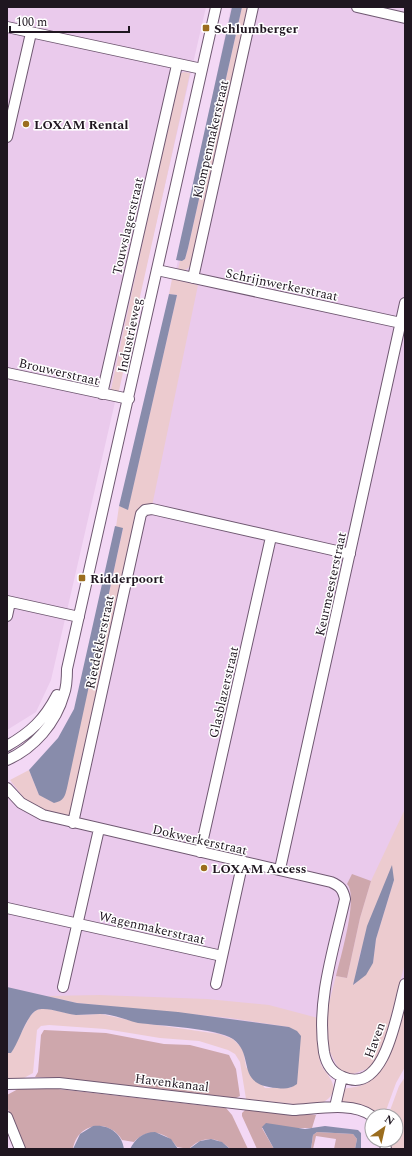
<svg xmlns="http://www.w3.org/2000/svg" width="412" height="1156" font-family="Spectral,serif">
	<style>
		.built { fill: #eacaec }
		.green { fill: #eccbcf; fill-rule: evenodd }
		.forest { fill: #cea7ac }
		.water { fill: #888cab }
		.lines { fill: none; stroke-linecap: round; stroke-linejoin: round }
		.minor-casing { stroke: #6f5871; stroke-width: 12 }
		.minor { stroke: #fff; stroke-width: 10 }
		.poi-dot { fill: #9b6d1e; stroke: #fff; stroke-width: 1.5 }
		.labels { text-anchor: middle; stroke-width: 3; stroke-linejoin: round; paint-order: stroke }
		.poi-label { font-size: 13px; font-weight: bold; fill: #1f1620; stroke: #fff; text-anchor: start }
		.street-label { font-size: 13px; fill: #1f1620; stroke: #fff }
	</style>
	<rect width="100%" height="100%" fill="#f3d8f5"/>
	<path class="built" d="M7 7H206L51 680 36 712 7 730Z
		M231 7H405V1018L387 1084 163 1018 7 991V784L74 757Z"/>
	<path class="green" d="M242 7H251L193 264 184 271 178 269 180 261H182L185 259 188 248Z
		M184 72 190 73 118 395 110 394 178 78 179 74Z
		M172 279 198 285 152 506C141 507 138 508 135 519L70 813 66 819 28 803 10 780 29 770 39 795 64 797 123 529 116 527 119 506 128 509 177 295 169 294Z
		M405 809V963L382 1050 372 1067 353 1074 344 1072 338 1068 328 1048V1007L336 976 347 978 360 918 371 881ZM394 880 376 939 373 963 354 985 360 953Z
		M99 995 207 999 269 1005 318 1018C318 1032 317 1047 320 1061 322 1070 329 1074 332 1082 338 1096 323 1104 312 1106L246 1099 240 1062 235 1054 228 1050 199 1041 160 1038 105 1029 49 1025 41 1026 37 1030 33 1073 24 1078 7 1079V1053H11L30 1016 36 1010 44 1008 76 1015 101 1014 143 1023 219 1034 233 1039 243 1049 246 1067 265 1088H291L289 1027 230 1018 77 1003 47 996Z
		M405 998V1067L396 1083 384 1116H378L343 1103 341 1099 344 1089C352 1087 361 1087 368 1082 395 1066 398 1026 405 998Z
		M405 1077V1149H390L388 1140H396V1116H388L399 1086Z"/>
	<path class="forest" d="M352 874 371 881 360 918 347 978 336 976C340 959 359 896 347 884Z
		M44 1030 106 1033 164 1044 190 1045 229 1055 236 1069 240 1096 236 1098 60 1078 35 1077 38 1072 41 1035Z
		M34 1088 58 1089 226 1108 232 1115 248 1149H230C218 1136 201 1136 189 1149L177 1147C167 1131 147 1127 134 1142L122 1140C109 1118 77 1123 73 1149H25L7 1107V1095L18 1089Z
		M247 1108 316 1115 312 1128H262L274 1149H257L242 1116V1113Z
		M317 1132 353 1134 357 1139 355 1149H334L336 1139 316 1136 313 1149H311L313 1135Z"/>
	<path class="water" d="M232 7H242L188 248 185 259 182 261 176 260Z
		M169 294 177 295 128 510 119 506Z
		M115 526 123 528 67 788C65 796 64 801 54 803L39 795 29 770 58 738 74 709Z
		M392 865 394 880 376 939 373 963 366 975 353 985 367 926Z
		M7 987 77 1003 178 1012 289 1027 297 1031 301 1036 297 1084C290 1089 285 1089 277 1088 234 1085 256 1056 233 1039 216 1028 161 1026 138 1023 126 1020 113 1014 100 1014 92 1014 84 1015 76 1015 65 1014 46 1006 37 1010 26 1015 19 1043 11 1053H7Z
		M266 1123 305 1129 325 1126 358 1130 361 1133V1149H355L357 1139 353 1134 317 1132 313 1135 311 1149H274L262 1127Z
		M93 1126C108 1124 122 1133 124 1149H73L80 1134Z
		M155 1132 171 1139 178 1149H130C135 1139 143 1132 155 1132Z
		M211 1139 222 1142 230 1149H189L200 1141Z"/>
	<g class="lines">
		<defs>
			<path id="minor" d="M357 7 405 18
				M7 27 202 69
				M7 137 31 33
				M157 270 401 323
				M193 278 253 7
				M7 373 129 399
				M102 394 177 65
				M7 601 79 617
				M7 616 10 602
				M7 746C31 732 44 720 57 695
				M7 760C34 748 56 723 64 694 67 686 67 677 67 669L216 7
				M7 788 21 803 43 815 331 882C340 886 343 889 345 899 334 948 316 1001 324 1052 326 1063 332 1073 343 1077 386 1096 397 1011 405 984
				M73 823 141 514 145 510 152 509 350 554
				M200 852 271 537
				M280 869 405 303
				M7 908 222 956
				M216 984 243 861
				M63 987 99 829
				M7 1084 59 1083 293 1110C316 1109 353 1101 372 1116
				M335 1107 342 1077
				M7 1117 20 1149
				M384 1140 386 1149"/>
		</defs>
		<use href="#minor" class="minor-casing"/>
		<use href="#minor" class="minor"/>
	</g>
	<g class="poi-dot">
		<rect x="202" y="24" width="8" height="8" rx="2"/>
		<circle cx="26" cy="124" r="4"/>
		<rect x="78" y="574" width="8" height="8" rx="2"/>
		<circle cx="204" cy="868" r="4"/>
	</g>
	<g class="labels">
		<g class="poi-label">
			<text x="214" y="33">Schlumberger</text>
			<text x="34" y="129">LOXAM Rental</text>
			<text x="90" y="583">Ridderpoort</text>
			<text x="212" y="873">LOXAM Access</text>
		</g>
		<g class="street-label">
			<text transform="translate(210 139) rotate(-77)" y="5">Klompenmakerstraat</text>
			<text transform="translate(127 226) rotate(-77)" y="5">Touwslagerstraat</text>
			<text transform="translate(282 284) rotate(12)" y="5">Schrijnwerkerstraat</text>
			<text transform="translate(129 335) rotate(-78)" y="5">Industrieweg</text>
			<text transform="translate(59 371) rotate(13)" y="5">Brouwerstraat</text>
			<text transform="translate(330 584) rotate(-78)" y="5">Keurmeesterstraat</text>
			<text transform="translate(99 642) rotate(-78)" y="5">Rietdekkerstraat</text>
			<text transform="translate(223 692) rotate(-77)" y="5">Glasblazerstraat</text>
			<text transform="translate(200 839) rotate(13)" y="5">Dokwerkerstraat</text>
			<text transform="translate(152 927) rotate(13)" y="5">Wagenmakerstraat</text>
			<text transform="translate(374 1040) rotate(-70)" y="5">Haven</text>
			<text transform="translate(172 1082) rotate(7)" y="5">Havenkanaal</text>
		</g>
	</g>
	<rect width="412" height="1156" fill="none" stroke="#1f1620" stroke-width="16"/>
	<g transform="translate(384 1128) rotate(34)"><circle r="19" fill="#ffffff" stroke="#a5a2a6"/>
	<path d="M0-3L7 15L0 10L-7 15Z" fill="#9b6d1e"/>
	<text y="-6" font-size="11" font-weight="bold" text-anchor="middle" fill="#1f1620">N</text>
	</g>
	<path d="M10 26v6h119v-6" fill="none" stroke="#1f1620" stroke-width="2"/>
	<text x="16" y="26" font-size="12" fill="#1f1620" stroke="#ffffff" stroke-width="3" paint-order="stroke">100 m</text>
</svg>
